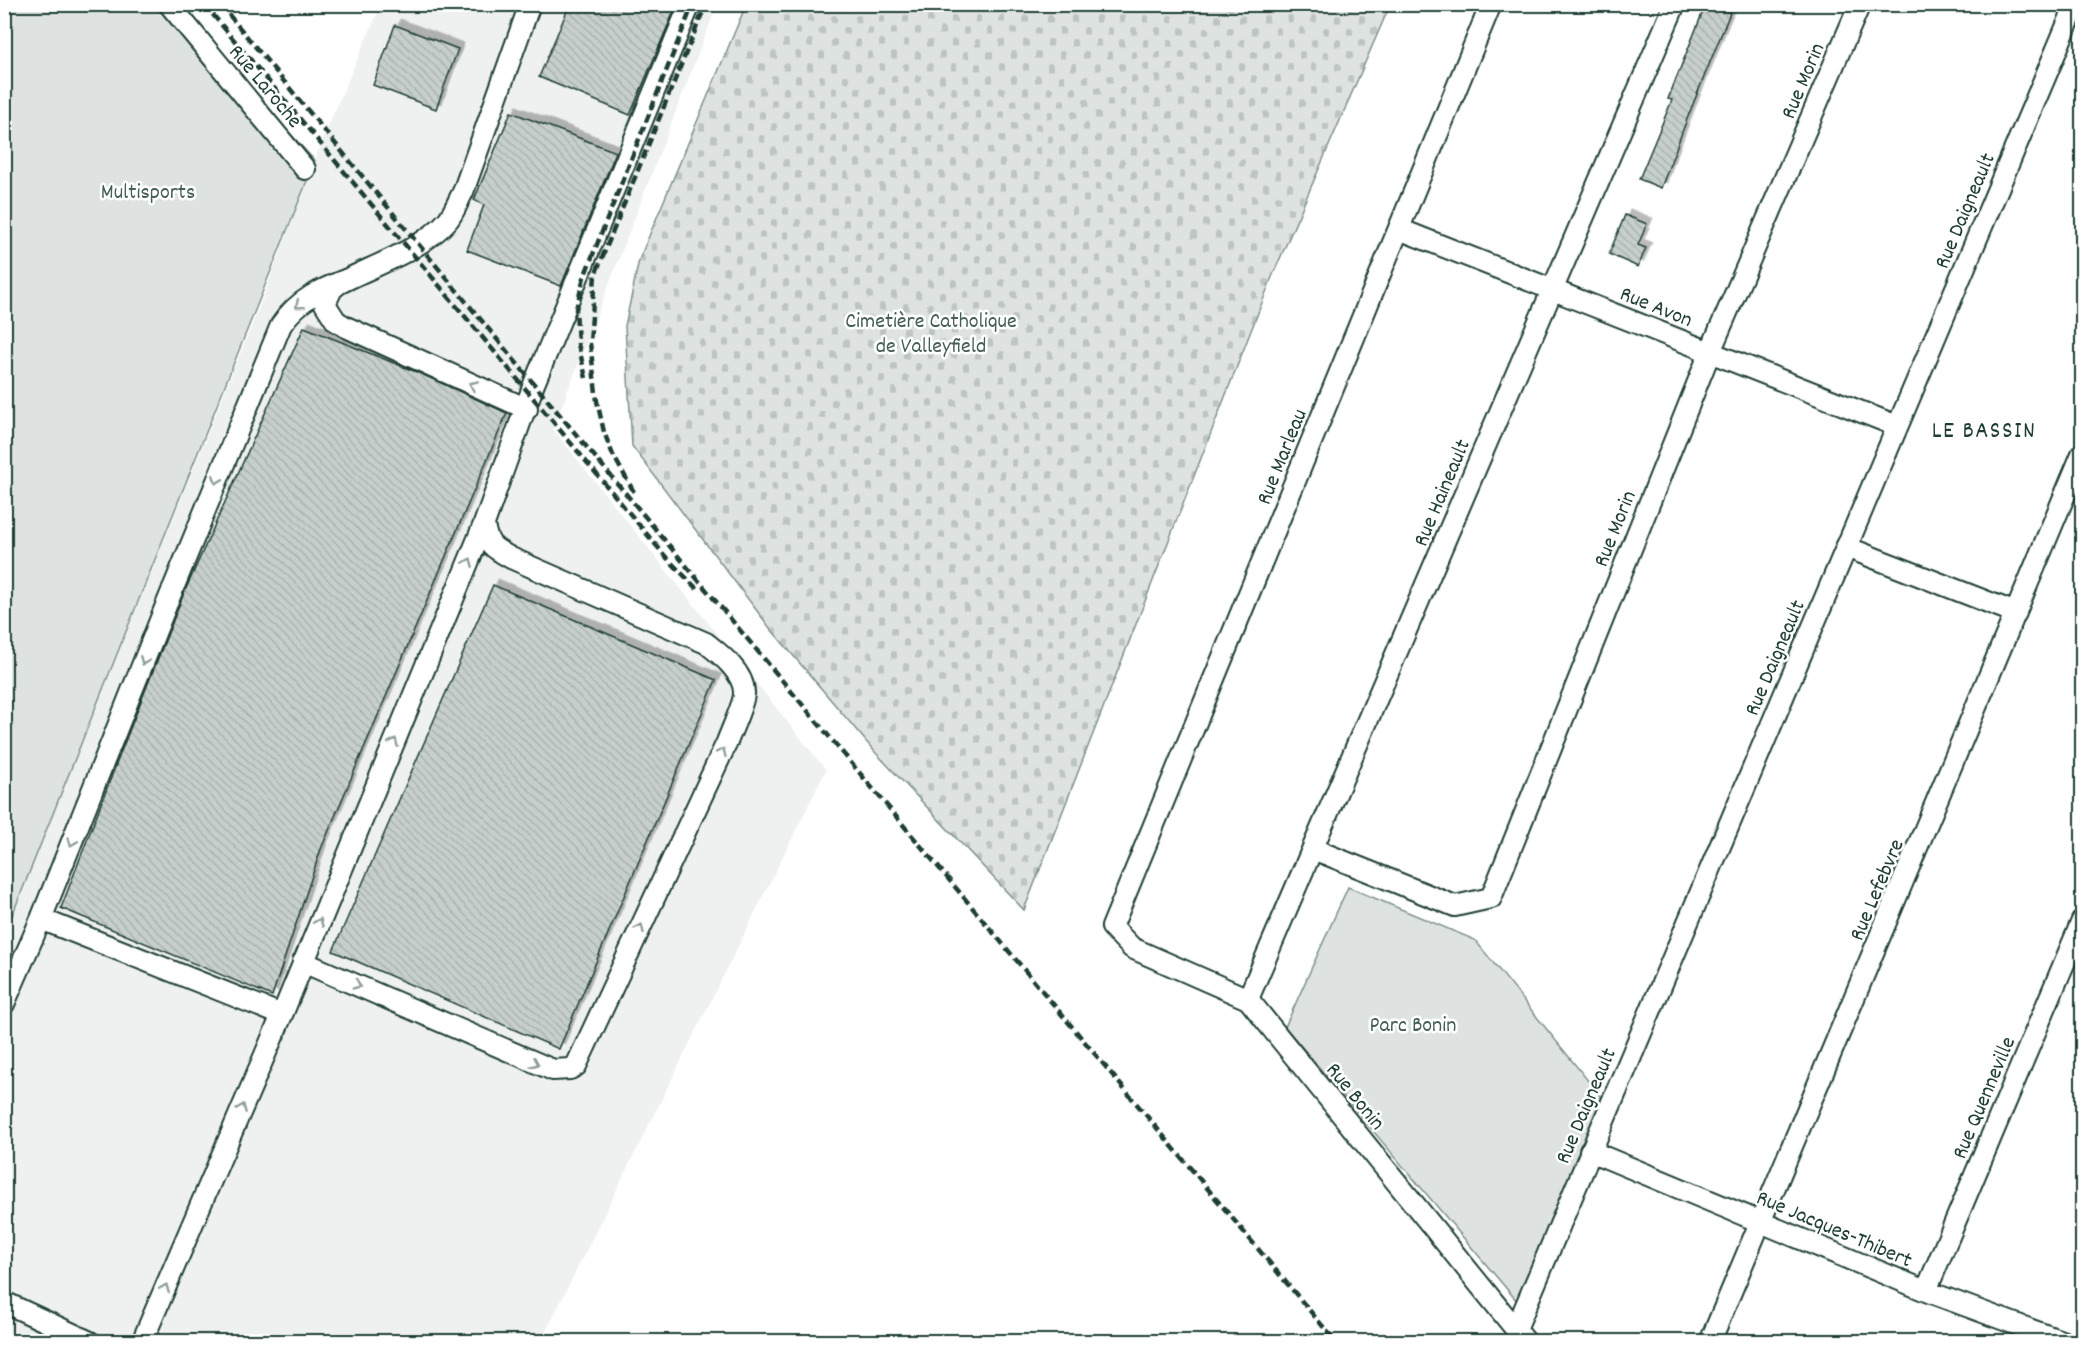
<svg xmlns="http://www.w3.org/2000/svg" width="2087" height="1346" font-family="Dekko,sans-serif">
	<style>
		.built { fill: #eef1f0 }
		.cemetery { fill: url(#cemetery-stones); stroke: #7e908b; stroke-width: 1.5 }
		.park { fill: #dee3e2; stroke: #7e908b; stroke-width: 1.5 }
		.building { fill: url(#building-back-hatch); stroke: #1f3d34; stroke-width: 1.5; filter: url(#shadow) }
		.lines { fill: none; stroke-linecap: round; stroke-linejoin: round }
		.minor-casing { stroke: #1f3d34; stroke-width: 24 }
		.minor { stroke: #fff; stroke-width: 20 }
		.rail { stroke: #1f3d34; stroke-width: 4.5; stroke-dasharray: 9 4.5; stroke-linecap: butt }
		.oneway { stroke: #8f9e9a }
		.labels { text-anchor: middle; stroke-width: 5; stroke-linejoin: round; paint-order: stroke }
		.street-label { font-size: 22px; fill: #1f3d34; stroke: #fff }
		.park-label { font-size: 22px; fill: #455e57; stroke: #fff }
		.neighbourhood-label { font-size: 24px; letter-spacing: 1.5px; fill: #1f3d34; stroke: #fff }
	</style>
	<defs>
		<pattern id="cemetery-stones" width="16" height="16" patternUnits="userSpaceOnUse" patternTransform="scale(1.5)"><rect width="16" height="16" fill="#dee3e2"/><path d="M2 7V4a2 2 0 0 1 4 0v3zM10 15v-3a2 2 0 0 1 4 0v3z" fill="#bec4c2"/></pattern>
		<pattern id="building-back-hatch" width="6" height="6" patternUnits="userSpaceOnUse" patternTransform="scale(1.5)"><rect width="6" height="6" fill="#c7cfcc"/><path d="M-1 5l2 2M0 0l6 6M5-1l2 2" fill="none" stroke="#aab3b0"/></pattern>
		<filter id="shadow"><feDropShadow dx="5.5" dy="-5.5" stdDeviation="0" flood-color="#0004"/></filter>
	</defs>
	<rect width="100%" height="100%" fill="#fff"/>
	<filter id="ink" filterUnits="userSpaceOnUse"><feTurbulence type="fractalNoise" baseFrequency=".0167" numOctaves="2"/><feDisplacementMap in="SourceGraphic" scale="12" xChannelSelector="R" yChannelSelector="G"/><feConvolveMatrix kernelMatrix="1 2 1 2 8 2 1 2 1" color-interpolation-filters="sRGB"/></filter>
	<g filter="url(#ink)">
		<path class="built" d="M381 5H717L553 429 826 770 541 1341 12 1342 5 1337 4 935 264 295 325 133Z"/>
		<path class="cemetery" d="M746 5H1390L1272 277 1024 910 875 752 770 628 632 446 625 326 639 260Z"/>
		<path class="park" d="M5 5H174L315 161 5 933Z
			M1348 887 1475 940 1606 1103 1517 1301 1285 1027Z"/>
		<path class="building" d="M570 4H677L630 115 539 77Z
			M1706 4 1730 13 1689 114 1661 188 1639 179 1672 100 1668 99Z
			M395 25 458 49 436 109 373 85Z
			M511 112 616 152 561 286 467 250 484 205 474 200Z
			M1625 215 1647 224 1638 245 1646 248 1638 267 1609 254Z
			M304 327 419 373 507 413 321 849 272 996 61 908 122 749 184 593Z
			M493 585 716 680 559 1049 333 951Z"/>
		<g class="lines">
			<defs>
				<path id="minor" d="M169 4 305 169
					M1491 4 1112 927 1132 948 1248 999 1526 1342
					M1399 229 1897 426
					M527 409 346 327 336 321 325 304 332 289 338 284C372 266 422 250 447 221 454 213 458 201 463 192L530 4
					M1846 547 2016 613
					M1313 849 1455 906 1491 898 1710 352 1860 4
					M41 919 282 1015
					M303 962 553 1070 570 1069 576 1066 727 742C731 731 744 703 744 694 745 673 720 654 706 643L511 558C493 548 487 545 484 524L534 384 690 4
					M1248 999 1675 4
					M4 1004 41 919 163 613 281 325C298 299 322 289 350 278
					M1590 1151 1926 1291 2064 1342
					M1926 1291 2082 921
					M4 1302 90 1342
					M1516 1329 2076 4
					M142 1342 282 1015 484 524
					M1710 1342 2082 454"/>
			</defs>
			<use href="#minor" class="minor-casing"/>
			<use href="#minor" class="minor"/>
			<path class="rail" d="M204 4 666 557 698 590
				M220 4 534 384 1336 1342
				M586 378 578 344 576 309 584 277 693 4
				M634 492 613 455 604 432 597 401 590 343 595 275 706 4"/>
		</g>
		<defs><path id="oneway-chevron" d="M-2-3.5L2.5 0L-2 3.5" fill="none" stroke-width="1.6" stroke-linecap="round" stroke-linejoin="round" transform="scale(1.5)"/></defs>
		<g class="oneway">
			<use href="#oneway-chevron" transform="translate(299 305) rotate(140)"/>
			<use href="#oneway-chevron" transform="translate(473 385) rotate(-156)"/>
			<use href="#oneway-chevron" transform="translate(217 480) rotate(112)"/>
			<use href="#oneway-chevron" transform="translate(469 562) rotate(-67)"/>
			<use href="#oneway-chevron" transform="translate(144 661) rotate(112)"/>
			<use href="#oneway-chevron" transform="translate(394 742) rotate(-67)"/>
			<use href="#oneway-chevron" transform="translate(722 752) rotate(-65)"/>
			<use href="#oneway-chevron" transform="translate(72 842) rotate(112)"/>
			<use href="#oneway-chevron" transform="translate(319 922) rotate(-67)"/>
			<use href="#oneway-chevron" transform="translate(640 928) rotate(-65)"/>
			<use href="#oneway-chevron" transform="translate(357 985) rotate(24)"/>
			<use href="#oneway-chevron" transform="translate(535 1063) rotate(23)"/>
			<use href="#oneway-chevron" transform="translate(242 1108) rotate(-67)"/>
			<use href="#oneway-chevron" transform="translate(165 1288) rotate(-67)"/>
		</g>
	</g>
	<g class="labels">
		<g class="street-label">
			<text transform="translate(1801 80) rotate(-67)" y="8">Rue Morin</text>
			<text transform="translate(267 85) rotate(50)" y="8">Rue Laroche</text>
			<text transform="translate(1963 210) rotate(-67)" y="8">Rue Daigneault</text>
			<text transform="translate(1657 305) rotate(22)" y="8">Rue Avon</text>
			<text transform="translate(1280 456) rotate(-68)" y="8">Rue Marleau</text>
			<text transform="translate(1440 492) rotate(-67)" y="8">Rue Haineault</text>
			<text transform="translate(1613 528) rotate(-68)" y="8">Rue Morin</text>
			<text transform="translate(1773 657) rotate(-67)" y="8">Rue Daigneault</text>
			<text transform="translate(1875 889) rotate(-67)" y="8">Rue Lefebvre</text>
			<text transform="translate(1357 1095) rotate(51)" y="8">Rue Bonin</text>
			<text transform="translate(1982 1097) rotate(-67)" y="8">Rue Quenneville</text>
			<text transform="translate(1584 1105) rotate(-67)" y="8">Rue Daigneault</text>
			<text transform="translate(1835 1227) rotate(23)" y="8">Rue Jacques-Thibert</text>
		</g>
		<g class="park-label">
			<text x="148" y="198">Multisports</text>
			<text x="931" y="327">Cimetière Catholique<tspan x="931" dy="25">de Valleyfield</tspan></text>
			<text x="1413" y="1031">Parc Bonin</text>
		</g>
		<g class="neighbourhood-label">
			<text x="1984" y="437">LE BASSIN</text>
		</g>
	</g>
	<rect width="2087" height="1346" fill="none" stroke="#fff" stroke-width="24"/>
	<rect x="12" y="12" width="2063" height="1322" fill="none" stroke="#1f3d34" stroke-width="2" filter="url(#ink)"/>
</svg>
